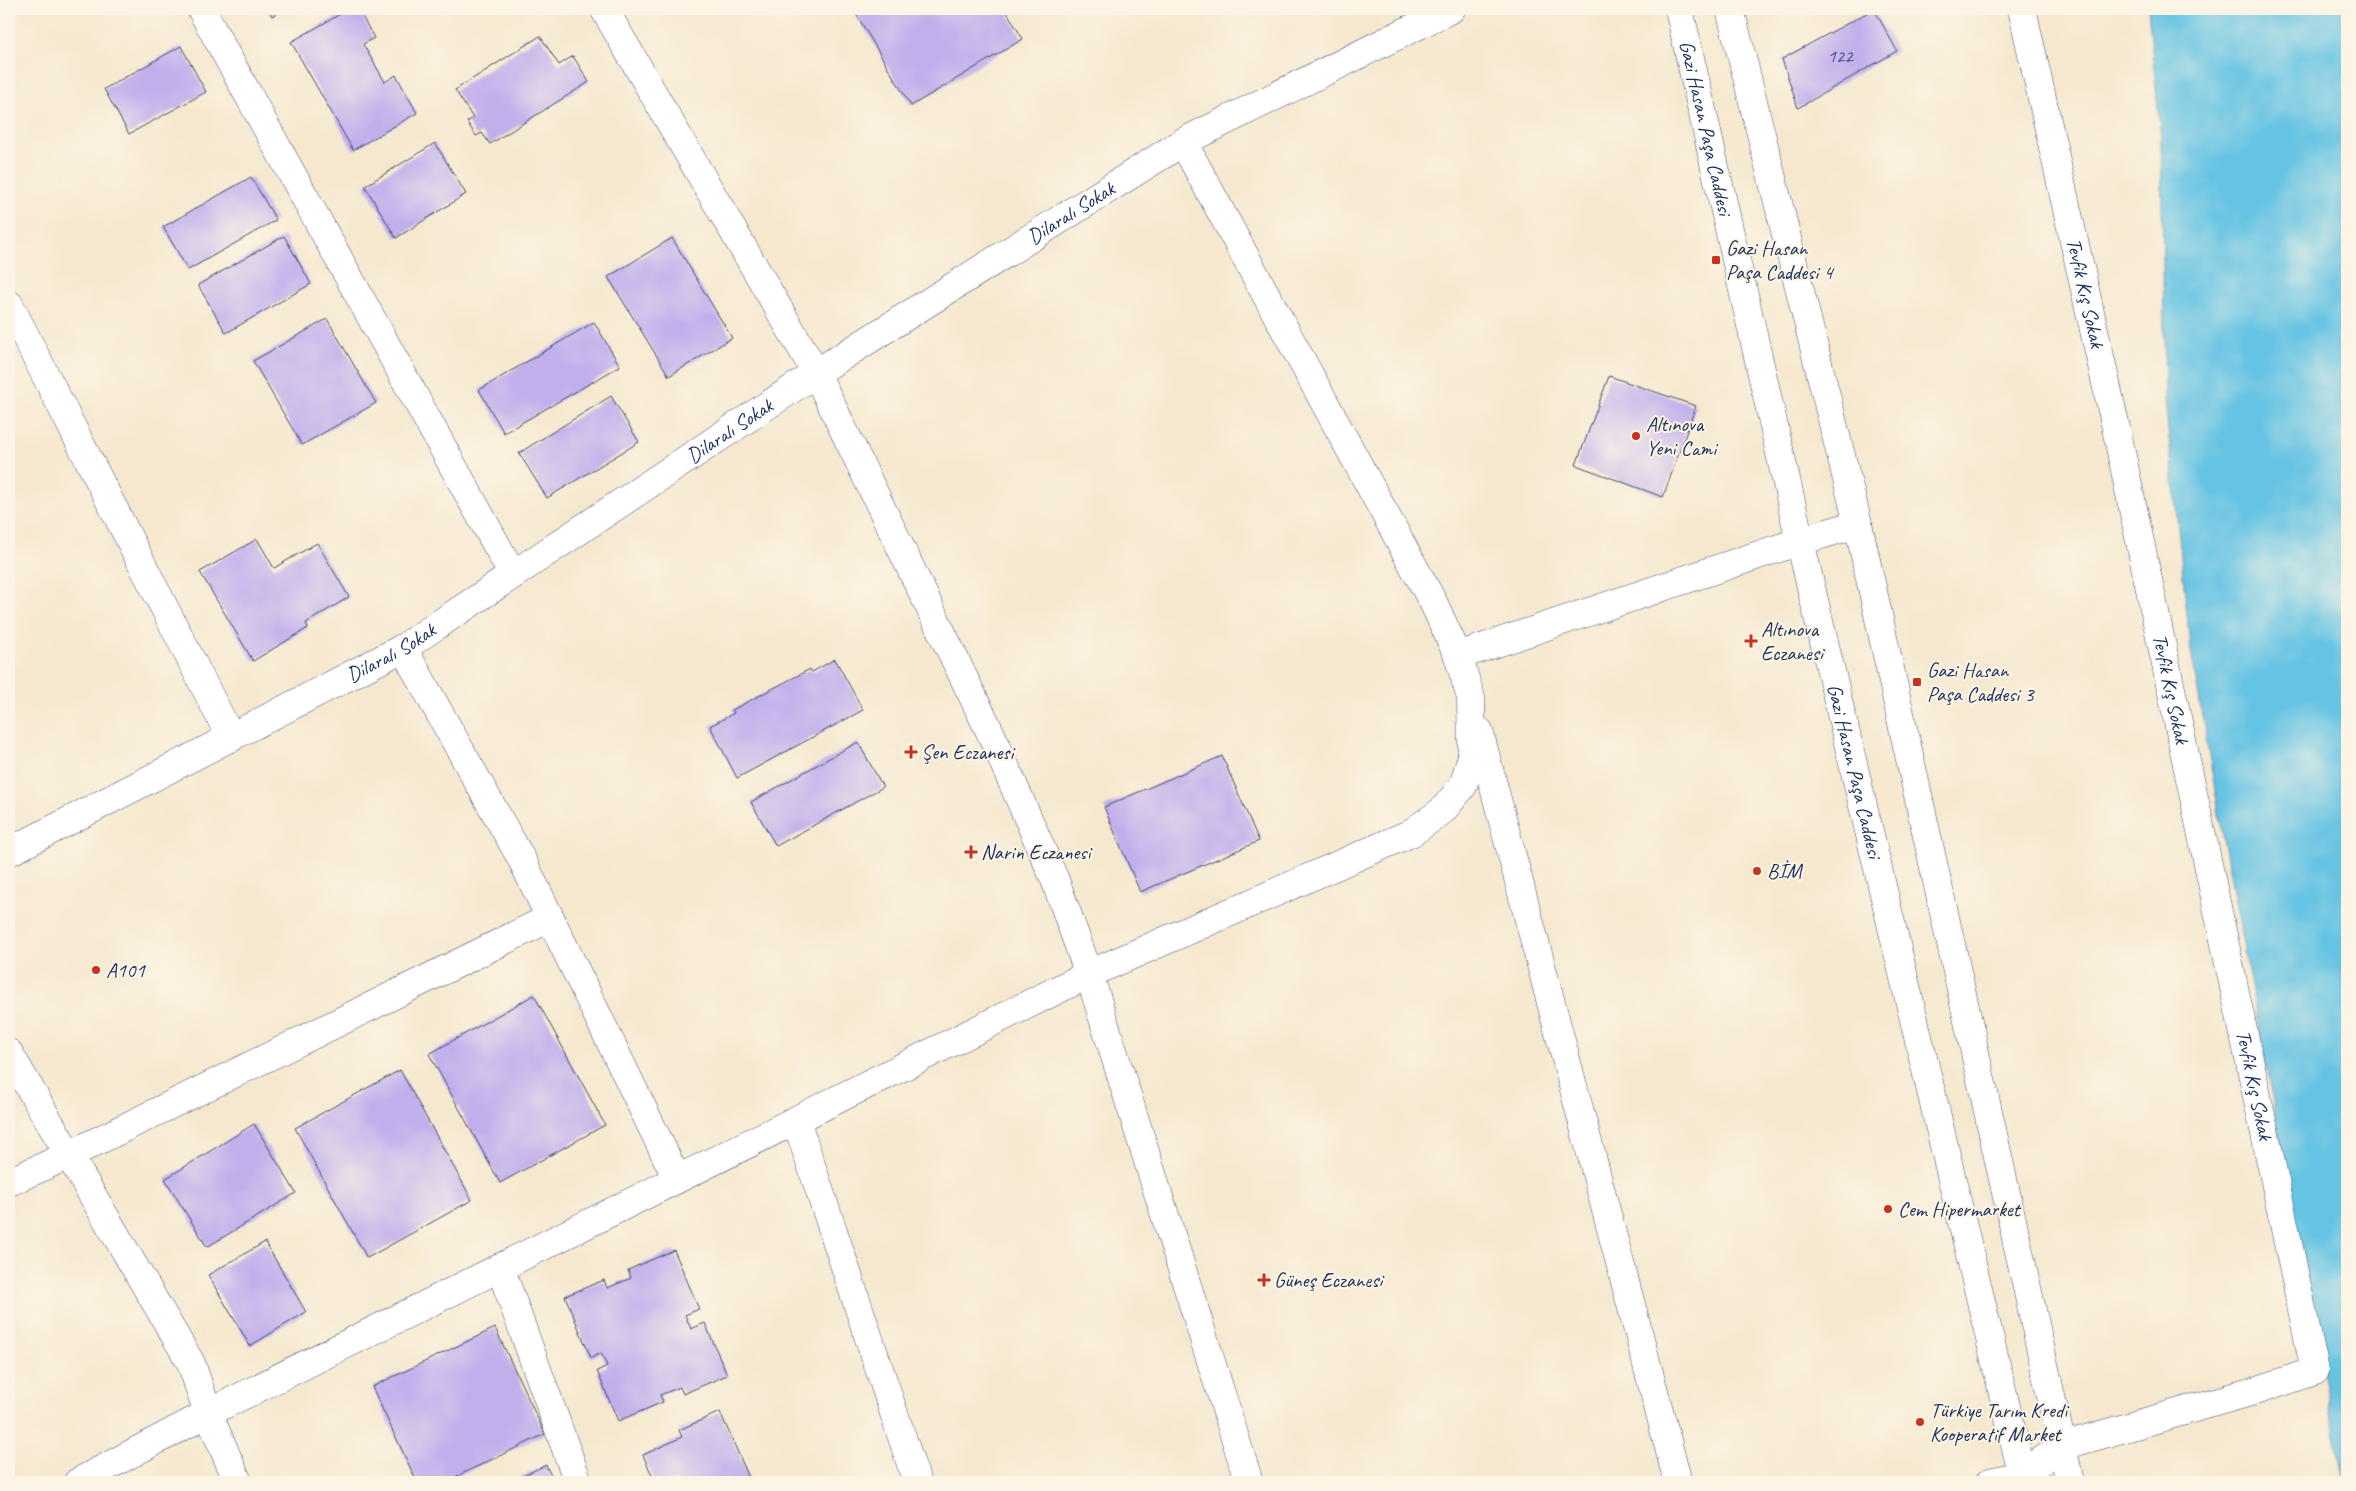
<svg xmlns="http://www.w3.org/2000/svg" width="2356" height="1491" font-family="Caveat,sans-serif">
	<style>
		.water { fill: #65c3e3; stroke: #4079a0 }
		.building { fill: #c1afec }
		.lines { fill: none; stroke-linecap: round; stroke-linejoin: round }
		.street-casing { stroke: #3c4b6f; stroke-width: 29 }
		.secondary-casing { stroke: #3c4b6f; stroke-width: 29 }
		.street { stroke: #fff; stroke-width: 28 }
		.secondary { stroke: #fff; stroke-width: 28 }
		.poi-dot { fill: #c8321e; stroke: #fcf5e5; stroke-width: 2 }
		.labels { text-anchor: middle; stroke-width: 4; stroke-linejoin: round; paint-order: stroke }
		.number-label { font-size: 19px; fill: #444f82 }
		.street-label { font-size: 21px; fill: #1b2f5e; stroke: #fcf5e5 }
		.poi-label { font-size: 21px; fill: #1b2f5e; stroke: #fcf5e5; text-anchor: start }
	</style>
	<rect width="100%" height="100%" fill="#fcf5e5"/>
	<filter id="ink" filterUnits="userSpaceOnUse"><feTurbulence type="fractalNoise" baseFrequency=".02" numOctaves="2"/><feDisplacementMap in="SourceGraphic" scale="10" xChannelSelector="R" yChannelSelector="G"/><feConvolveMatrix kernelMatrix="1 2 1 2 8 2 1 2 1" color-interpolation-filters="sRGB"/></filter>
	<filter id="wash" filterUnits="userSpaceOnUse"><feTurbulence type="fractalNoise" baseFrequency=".0096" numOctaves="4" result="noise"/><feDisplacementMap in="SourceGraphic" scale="20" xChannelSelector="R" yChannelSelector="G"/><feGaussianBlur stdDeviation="1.12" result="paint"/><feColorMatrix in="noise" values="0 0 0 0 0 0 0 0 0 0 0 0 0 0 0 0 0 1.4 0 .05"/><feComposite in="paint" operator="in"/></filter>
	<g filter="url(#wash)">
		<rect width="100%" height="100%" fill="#f6e8cf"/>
		<path class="water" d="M2148 9H2347V1482H2344L2225 848 2190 645 2165 399 2161 139Z"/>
		<g id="blocks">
			<path class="building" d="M268 9H285L272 16Z
				M349 9H358L374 38 363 44 385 82 396 75 417 113 353 150 291 42Z
				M853 9H1005L1023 39 911 106Z
				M1874 9 1897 51 1798 108 1782 59Z
				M540 36 559 65 573 56 589 82 490 144 482 133 476 136 467 122 473 118 455 90Z
				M181 46 206 92 129 134 104 89Z
				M435 143 466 194 396 238 365 186Z
				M251 177 276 220 188 270 163 227Z
				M284 236 311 284 226 333 198 285Z
				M672 238 732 338 669 376 608 277Z
				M327 319 376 403 302 445 253 361Z
				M594 322 620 366 504 433 479 390Z
				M1609 376 1696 406 1663 497 1576 465Z
				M611 396 639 442 547 498 519 453Z
				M257 539 274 568 317 543 349 597 306 623 308 628 253 661 200 572Z
				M835 659 863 710 737 778 710 726 734 713 732 710 810 669 812 672Z
				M858 742 883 787 776 846 751 802Z
				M1222 756 1259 841 1140 892 1104 807Z
				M534 995 605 1125 500 1183 429 1054Z
				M400 1070 472 1200 367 1258 295 1128Z
				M254 1124 296 1193 207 1247 165 1179Z
				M265 1242 306 1312 250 1346 208 1275Z
				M674 1250 699 1309 685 1315 691 1329 705 1323 727 1375 683 1394 680 1387 660 1395 663 1402 618 1421 597 1371 607 1366 601 1353 591 1358 565 1296 604 1280 607 1288 631 1278 628 1270Z
				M495 1328 545 1434 445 1482H417L372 1387Z
				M720 1412 751 1482H655L643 1455 682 1437 679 1430Z
				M546 1465 554 1482H509Z"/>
		</g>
	</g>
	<g filter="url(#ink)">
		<use href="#blocks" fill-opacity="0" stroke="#3c4b6f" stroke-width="1"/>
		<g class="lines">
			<defs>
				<g id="street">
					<path d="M201 9 513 575"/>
					<path d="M604 9 816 373 992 736 1055 880 1089 974 1249 1482"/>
					<path id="s1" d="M2022 9 2116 428 2315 1371 2261 1389 2062 1446"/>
					<path d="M9 304 231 738"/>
					<path d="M403 648 522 860 677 1179"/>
					<path d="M1458 656 1800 541 1858 524"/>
					<path d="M1479 731 1678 1482"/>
					<path id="s2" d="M9 852 403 648 816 373 1183 142 1451 9"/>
					<path d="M9 1053 191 1363 208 1413 238 1482"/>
					<path d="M796 1120 917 1482"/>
					<path d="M9 1182 69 1155 550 918"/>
					<path d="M500 1267 578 1482"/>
					<path d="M78 1482 208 1413 1089 974 1411 833 1442 811 1463 786 1472 756 1471 698 1458 656 1434 604 1183 142"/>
					<path d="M1990 1482 2022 1475"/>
				</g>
				<g id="secondary">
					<path id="s3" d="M1679 9 1800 541 2024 1482"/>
					<path d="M1730 9 1858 524 2070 1482"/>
					<path d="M2022 1475 2062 1446"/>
				</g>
			</defs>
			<use href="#street" class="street-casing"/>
			<use href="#secondary" class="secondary-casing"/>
			<use href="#street" class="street"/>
			<use href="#secondary" class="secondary"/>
		</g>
	</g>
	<g class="poi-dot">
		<rect x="1711" y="255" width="10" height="10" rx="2.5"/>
		<circle cx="1636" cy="436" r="5"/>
		<path d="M1748.5 633.5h5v5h5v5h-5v5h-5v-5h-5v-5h5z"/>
		<rect x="1912" y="677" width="10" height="10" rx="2.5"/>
		<path d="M908.5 744.5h5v5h5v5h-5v5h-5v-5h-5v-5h5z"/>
		<path d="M968.5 844.5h5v5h5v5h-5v5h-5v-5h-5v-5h5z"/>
		<circle cx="1757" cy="871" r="5"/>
		<circle cx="96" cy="970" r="5"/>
		<circle cx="1888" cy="1209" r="5"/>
		<path d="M1261.5 1272.5h5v5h5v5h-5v5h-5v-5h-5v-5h5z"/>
		<circle cx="1920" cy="1422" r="5"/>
	</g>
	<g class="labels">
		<g class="number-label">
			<text x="1840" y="62">122</text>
		</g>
		<g class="street-label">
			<text dy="7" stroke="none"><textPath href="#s3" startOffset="122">Gazi Hasan Paşa Caddesi</textPath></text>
			<text dy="7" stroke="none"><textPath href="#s2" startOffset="1241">Dilaralı Sokak</textPath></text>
			<text dy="7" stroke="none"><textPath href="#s1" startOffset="291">Tevfik Kış Sokak</textPath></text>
			<text dy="7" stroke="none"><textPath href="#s2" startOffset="836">Dilaralı Sokak</textPath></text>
			<text dy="7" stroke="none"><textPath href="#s2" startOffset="431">Dilaralı Sokak</textPath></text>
			<text dy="7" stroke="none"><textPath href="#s1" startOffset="696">Tevfik Kış Sokak</textPath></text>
			<text dy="7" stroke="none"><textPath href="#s3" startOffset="782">Gazi Hasan Paşa Caddesi</textPath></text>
			<text dy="7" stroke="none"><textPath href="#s1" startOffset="1101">Tevfik Kış Sokak</textPath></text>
		</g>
		<g class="poi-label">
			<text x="1726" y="255">Gazi Hasan<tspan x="1726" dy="24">Paşa Caddesi 4</tspan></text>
			<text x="1646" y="431">Altınova<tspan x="1646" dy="24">Yeni Cami</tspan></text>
			<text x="1761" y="636">Altınova<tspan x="1761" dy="24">Eczanesi</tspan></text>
			<text x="1927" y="677">Gazi Hasan<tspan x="1927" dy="24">Paşa Caddesi 3</tspan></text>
			<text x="921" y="759">Şen Eczanesi</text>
			<text x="981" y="859">Narin Eczanesi</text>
			<text x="1767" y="878">BİM</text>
			<text x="106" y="977">A101</text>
			<text x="1898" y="1216">Cem Hipermarket</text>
			<text x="1274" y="1287">Güneş Eczanesi</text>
			<text x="1930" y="1417">Türkiye Tarım Kredi<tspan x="1930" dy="24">Kooperatif Market</tspan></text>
		</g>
	</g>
	<rect width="2356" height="1491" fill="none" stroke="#fcf5e5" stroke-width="30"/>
</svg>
